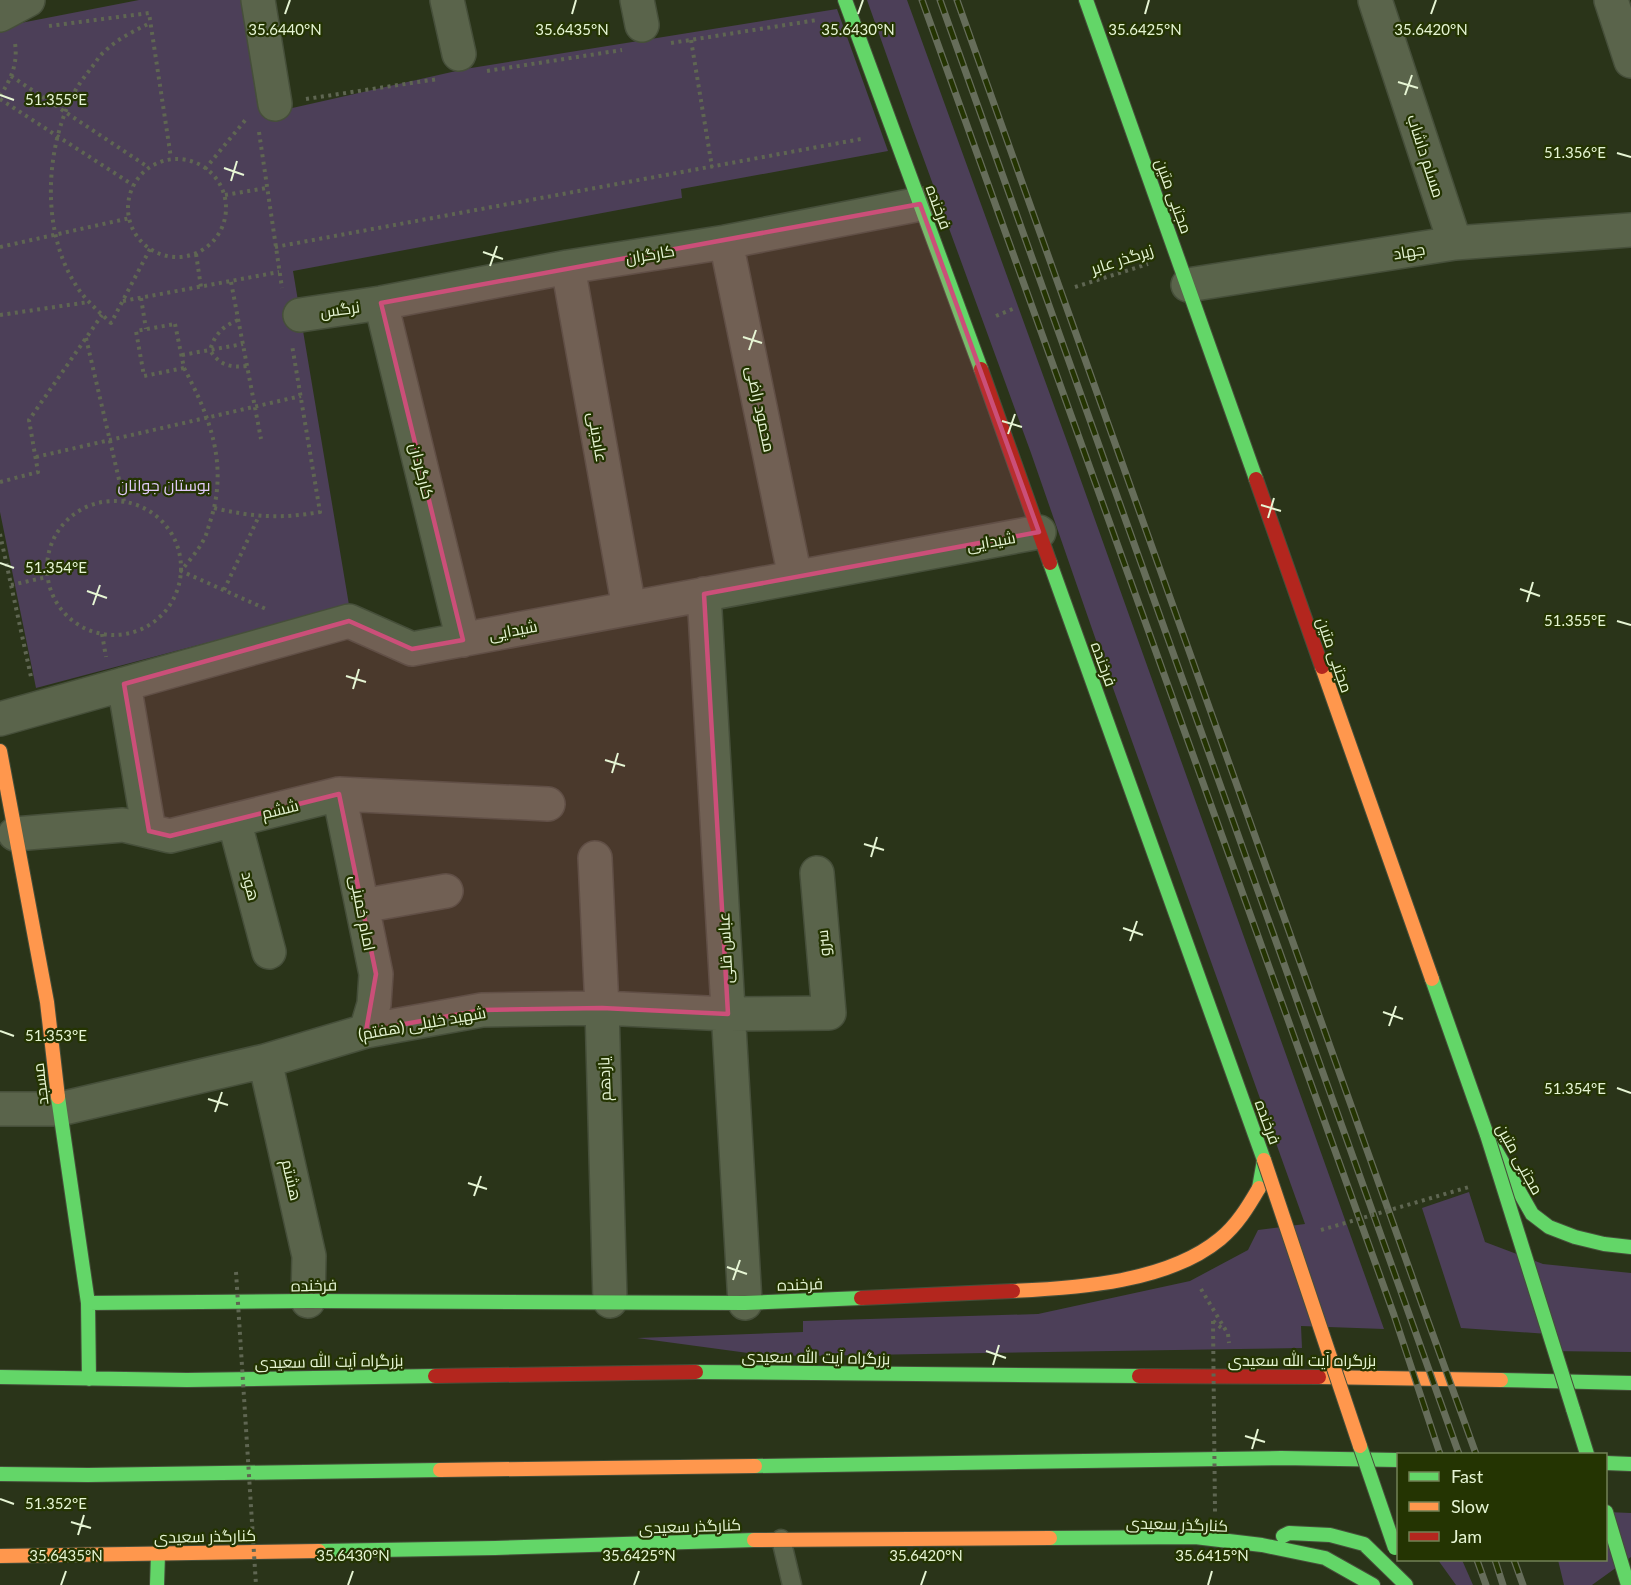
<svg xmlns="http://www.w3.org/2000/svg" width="1631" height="1585" font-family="Lato,Cairo,sans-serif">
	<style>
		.green { fill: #4c3f58 }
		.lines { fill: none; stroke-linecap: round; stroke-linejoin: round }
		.lane-casing { stroke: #464f3a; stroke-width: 21 }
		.street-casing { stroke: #464f3a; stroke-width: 36 }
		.fast-casing { stroke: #464f3a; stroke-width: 16 }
		.slow-casing { stroke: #464f3a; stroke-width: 16 }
		.jam-casing { stroke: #464f3a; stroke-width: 16 }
		.path { stroke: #5f6652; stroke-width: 4; stroke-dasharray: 3 4.5; stroke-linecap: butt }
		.lane { stroke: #5a644b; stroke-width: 18 }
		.street { stroke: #5a644b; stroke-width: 33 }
		.fast { stroke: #63d668; stroke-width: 14 }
		.slow { stroke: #ff974d; stroke-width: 14 }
		.jam { stroke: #b3261e; stroke-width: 14 }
		.rail-casing { stroke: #666d5a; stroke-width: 7 }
		.rail { stroke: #243402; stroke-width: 4.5; stroke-dasharray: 14; stroke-linecap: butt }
		.fast-bridge-casing { stroke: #464f3a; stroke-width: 16; stroke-linecap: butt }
		.slow-bridge-casing { stroke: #464f3a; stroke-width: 16; stroke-linecap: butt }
		.path-bridge { stroke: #5f6652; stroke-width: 4; stroke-dasharray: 3 4.5; stroke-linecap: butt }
		.fast-bridge { stroke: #63d668; stroke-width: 14 }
		.slow-bridge { stroke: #ff974d; stroke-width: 14 }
		.marked { fill: #cb4f79; fill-opacity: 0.2; stroke: #cb4f79; stroke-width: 4.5; stroke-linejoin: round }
		.ticks { fill: none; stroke: #e6f5d4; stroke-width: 2 }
		.labels { text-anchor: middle; stroke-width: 4.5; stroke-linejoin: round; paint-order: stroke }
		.street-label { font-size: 16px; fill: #e6f5d4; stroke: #243402 }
		.park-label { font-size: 16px; fill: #e0caf8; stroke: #243402 }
		.ticks-label { font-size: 15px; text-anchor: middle; fill: #e6f5d4; stroke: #243402; stroke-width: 4.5; stroke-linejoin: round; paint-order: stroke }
	</style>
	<rect width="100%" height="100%" fill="#2a3419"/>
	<path class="green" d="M139 0H264L279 111 465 69 837 9 888 151 681 189 682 198 293 271 349 605 36 688 0 512V27Z
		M867 0H907L1069 447 1384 1329 1301 1326 1302 1348 800 1356 748 1353 637 1338 803 1332V1321L1038 1314 1190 1281 1248 1250 1258 1230 1305 1224 1099 649 1031 453 912 127Z
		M1469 1192 1485 1242 1543 1264 1631 1273V1352L1548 1351V1334L1461 1328 1422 1208Z
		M1606 1512 1631 1513V1557L1592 1585H1564L1558 1560H1606Z
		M1438 1560H1462L1473 1585H1456Z"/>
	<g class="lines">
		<defs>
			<path id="lane" d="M781 1539 792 1585"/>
			<path id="street" d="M258 0 275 104
				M447 0 459 54
				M637 0 642 25
				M1375 0 1455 243
				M1611 0 1631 61
				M0 15 28 0
				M726 242 795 577
				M568 267 629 608
				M1188 285 1455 243 1631 230
				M381 303 463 640
				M300 315 381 303 568 267 726 242 920 204
				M704 594 745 1303
				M124 684 149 831
				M0 719 349 621 412 649 1039 532
				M339 794 376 974 374 1004 366 1031
				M234 820 269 952
				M15 834 123 825 170 836 339 794 548 804
				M595 858 602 1008 610 1301
				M362 906 446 891
				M265 1061 309 1256 308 1301
				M0 1109H60L265 1061 366 1031 482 1010 602 1008 728 1014 829 1013 817 873"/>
			<path id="fast" d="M845 0 981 369
				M1086 0 1256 479
				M1050 563 1264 1160 1259 1188
				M1432 979 1487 1135 1532 1214 1549 1227 1575 1237 1604 1244 1631 1247
				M58 1097 88 1303 89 1379
				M88 1303 308 1301 745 1303 861 1298
				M696 1372 1139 1376
				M0 1377 187 1380 435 1376
				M1501 1380 1631 1383
				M1573 1409 1587 1454
				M1606 1463 1631 1464
				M755 1466 1281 1458 1398 1460
				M0 1474 88 1475 440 1470
				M1606 1512 1628 1585
				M1283 1536 1289 1533 1330 1535 1364 1544 1406 1585
				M1050 1538 1195 1537 1262 1545 1325 1558 1373 1585
				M319 1551 495 1548 754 1540
				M157 1585 158 1554"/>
			<path id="slow" d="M1322 667 1432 979
				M0 751 47 1002 58 1097
				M1013 1291C1079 1288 1168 1282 1220 1239 1237 1225 1248 1207 1259 1188
				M1319 1377 1501 1380
				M440 1470 755 1466
				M754 1540 1050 1538
				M0 1556 319 1551"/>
			<path id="jam" d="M981 369 1050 563
				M1256 479 1322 667
				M861 1298 1013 1291
				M435 1376 696 1372
				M1139 1376 1319 1377"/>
		</defs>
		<use href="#lane" class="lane-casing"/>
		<use href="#street" class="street-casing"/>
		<use href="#fast" class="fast-casing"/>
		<use href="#slow" class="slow-casing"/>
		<use href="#jam" class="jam-casing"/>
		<path class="path" d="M49 26 149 13 171 158
			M691 40 712 167
			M671 43 817 20
			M487 71 622 50
			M11 76 148 167
			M0 96C11 79 18 64 15 43
			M0 99 133 185
			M306 99 438 79
			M259 132 282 288
			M128 208a49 49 0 1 1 98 0a49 49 0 1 1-98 0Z
			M205 169 247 118
			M225 195 266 188
			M0 247 130 218
			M275 247 861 139
			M150 249 111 323C97 310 83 298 74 282 42 230 45 151 72 97 77 86 85 76 92 67 96 62 99 56 104 52 117 39 134 31 150 23
			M196 254 201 287
			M231 282 261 439
			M1075 287 1148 264
			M141 298 146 329
			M123 301 279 272
			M0 315 89 302
			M996 316 1015 308
			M238 320C223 326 215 334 210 350 219 365 230 368 247 366
			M175 324 184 368 144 376 136 331Z
			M86 338 124 501
			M182 355 243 344
			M184 368C210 417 228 464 211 519 208 527 207 535 203 541 197 552 188 562 181 571L266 609
			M36 457 301 396
			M0 482 38 472 29 420 102 315
			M47 568a67 67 0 1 1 134 0a67 67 0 1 1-134 0Z
			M214 508C252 517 282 519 320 512L292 345
			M0 534 31 677
			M11 585 47 577
			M224 590 259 516
			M102 634 106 657
			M1201 1289 1228 1334 1229 1343
			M1213 1321 1224 1330"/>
		<use href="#lane" class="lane"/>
		<use href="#street" class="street"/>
		<use href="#fast" class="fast"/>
		<use href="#slow" class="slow"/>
		<use href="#jam" class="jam"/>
		<defs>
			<path id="rail" d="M922 0 1394 1315 1440 1454
				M940 0 1459 1454
				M957 0 1424 1310 1476 1454
				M1477 1560 1486 1585
				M1495 1560 1503 1585
				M1514 1560 1523 1585"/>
		</defs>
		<use href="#rail" class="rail-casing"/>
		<use href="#rail" class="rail"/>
		<defs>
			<path id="fast-bridge" d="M1487 1135 1573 1409
				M1360 1446 1395 1548"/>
			<path id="slow-bridge" d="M1264 1160 1360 1446"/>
		</defs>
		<use href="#fast-bridge" class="fast-bridge-casing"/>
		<use href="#slow-bridge" class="slow-bridge-casing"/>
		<path class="path-bridge" d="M1321 1230 1469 1187
			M236 1272 256 1585
			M1213 1321 1215 1512"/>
		<use href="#fast-bridge" class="fast-bridge"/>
		<use href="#slow-bridge" class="slow-bridge"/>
	</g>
	<path class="marked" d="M920 204 1039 532 704 594 728 1014 602 1008 482 1010 366 1031 376 974 339 794 170 836 149 831 124 684 349 621 412 649 463 640 381 303Z"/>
	<path class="ticks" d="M285 14 290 0M572 14 576 0M858 14 863 0M1145 14 1149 0M1431 14 1436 0M1398 82 1418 88M0 95 14 100M1405 95 1412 75M1617 153 1631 157M224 168 244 175M231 181 237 161M483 252 503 259M490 266 497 246M743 337 762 343M749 350 756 330M1002 421 1022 427M1008 434 1015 414M1261 505 1281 511M1268 518 1274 498M0 563 14 568M1520 589 1540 596M87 591 107 598M1527 602 1533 582M93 605 100 585M1617 621 1631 625M346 676 366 682M353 689 359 669M605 760 625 766M612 773 618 753M864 844 884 850M871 857 877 837M1123 928 1143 935M1130 941 1137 921M1383 1012 1403 1019M1389 1026 1396 1006M0 1031 14 1036M1617 1088 1631 1093M208 1099 228 1105M215 1112 222 1092M468 1183 487 1189M474 1196 481 1176M727 1267 747 1274M733 1280 740 1260M986 1351 1006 1358M993 1365 999 1345M1245 1436 1265 1442M1252 1449 1258 1429M0 1499 14 1504M71 1522 91 1528M78 1535 84 1515M61 1585 66 1571M348 1585 353 1571M634 1585 639 1571M921 1585 926 1571M1208 1585 1212 1571"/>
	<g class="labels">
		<g class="street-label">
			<text transform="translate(1426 156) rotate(72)" y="6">مسلم داشاب</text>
			<text transform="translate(1174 196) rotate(70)" y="6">مجتبی متین</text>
			<text transform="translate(939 207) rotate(70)" y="6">فرخنده</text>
			<text transform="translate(1409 251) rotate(-9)" y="6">جهاد</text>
			<text transform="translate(650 254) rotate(-9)" y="6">کارگران</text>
			<text transform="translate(1122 259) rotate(-18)" y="6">زیرگذر عابر</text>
			<text transform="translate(340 309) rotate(-8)" y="6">نرگس</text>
			<text transform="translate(761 409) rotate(78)" y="6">محمود راضی</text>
			<text transform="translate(598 437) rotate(80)" y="6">عابدینی</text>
			<text transform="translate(422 471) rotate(76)" y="6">کارگردان</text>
			<text transform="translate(991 541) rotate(-10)" y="6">شیدایی</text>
			<text transform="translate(513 630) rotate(-11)" y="6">شیدایی</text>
			<text transform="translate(1335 655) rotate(71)" y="6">مجتبی متین</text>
			<text transform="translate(1104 664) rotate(70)" y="6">فرخنده</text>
			<text transform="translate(280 809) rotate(-14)" y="6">ششم</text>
			<text transform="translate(251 886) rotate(75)" y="6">هود</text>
			<text transform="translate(363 913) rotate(79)" y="6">امام خمینی</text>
			<text transform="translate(823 943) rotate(-95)" y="6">سرو</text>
			<text transform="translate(725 948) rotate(-93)" y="6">عباس قلی</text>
			<text transform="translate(422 1023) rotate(-10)" y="6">شهید خلیلی (هفتم)</text>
			<text transform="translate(604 1079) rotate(-92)" y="6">یازدهم</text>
			<text transform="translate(40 1084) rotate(-97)" y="6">مسجد</text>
			<text transform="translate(1268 1122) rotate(70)" y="6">فرخنده</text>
			<text transform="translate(1520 1159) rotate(61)" y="6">مجتبی متین</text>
			<text transform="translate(292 1180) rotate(77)" y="6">هشتم</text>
			<text transform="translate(800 1284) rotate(-2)" y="6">فرخنده</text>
			<text transform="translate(314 1285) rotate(-1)" y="6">فرخنده</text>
			<text transform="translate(816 1357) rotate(1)" y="6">بزرگراه آیت الله سعیدی</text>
			<text x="1302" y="1366">بزرگراه آیت الله سعیدی</text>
			<text transform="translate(329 1361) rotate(-1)" y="6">بزرگراه آیت الله سعیدی</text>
			<text transform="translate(1177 1524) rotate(2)" y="6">کنارگذر سعیدی</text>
			<text transform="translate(690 1526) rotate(-2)" y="6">کنارگذر سعیدی</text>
			<text transform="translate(205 1536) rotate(-1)" y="6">کنارگذر سعیدی</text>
		</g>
		<g class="park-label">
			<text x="164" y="491">بوستان جوانان</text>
		</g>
	</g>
	<g class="ticks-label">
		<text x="285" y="35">35.6440°N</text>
		<text x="572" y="35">35.6435°N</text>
		<text x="858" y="35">35.6430°N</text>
		<text x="1145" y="35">35.6425°N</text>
		<text x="1431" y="35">35.6420°N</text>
		<text x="56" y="105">51.355°E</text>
		<text x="1575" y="158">51.356°E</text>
		<text x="56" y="573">51.354°E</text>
		<text x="1575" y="626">51.355°E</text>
		<text x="56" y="1041">51.353°E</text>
		<text x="1575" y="1094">51.354°E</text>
		<text x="56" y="1509">51.352°E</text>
		<text x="66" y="1561">35.6435°N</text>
		<text x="353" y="1561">35.6430°N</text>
		<text x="639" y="1561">35.6425°N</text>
		<text x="926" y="1561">35.6420°N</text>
		<text x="1212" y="1561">35.6415°N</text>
	</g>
	<rect x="1397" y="1453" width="210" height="108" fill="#243402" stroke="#728156" stroke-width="1.5"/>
	<rect x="1409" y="1472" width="30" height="9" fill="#63d668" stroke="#728156" stroke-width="1.5"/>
	<text x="1451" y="1483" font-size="18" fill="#e6f5d4">Fast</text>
	<rect x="1409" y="1502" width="30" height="9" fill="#ff974d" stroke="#728156" stroke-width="1.5"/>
	<text x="1451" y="1513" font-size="18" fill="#e6f5d4">Slow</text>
	<rect x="1409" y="1532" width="30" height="9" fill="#b3261e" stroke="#728156" stroke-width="1.5"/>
	<text x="1451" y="1543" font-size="18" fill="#e6f5d4">Jam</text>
</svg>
